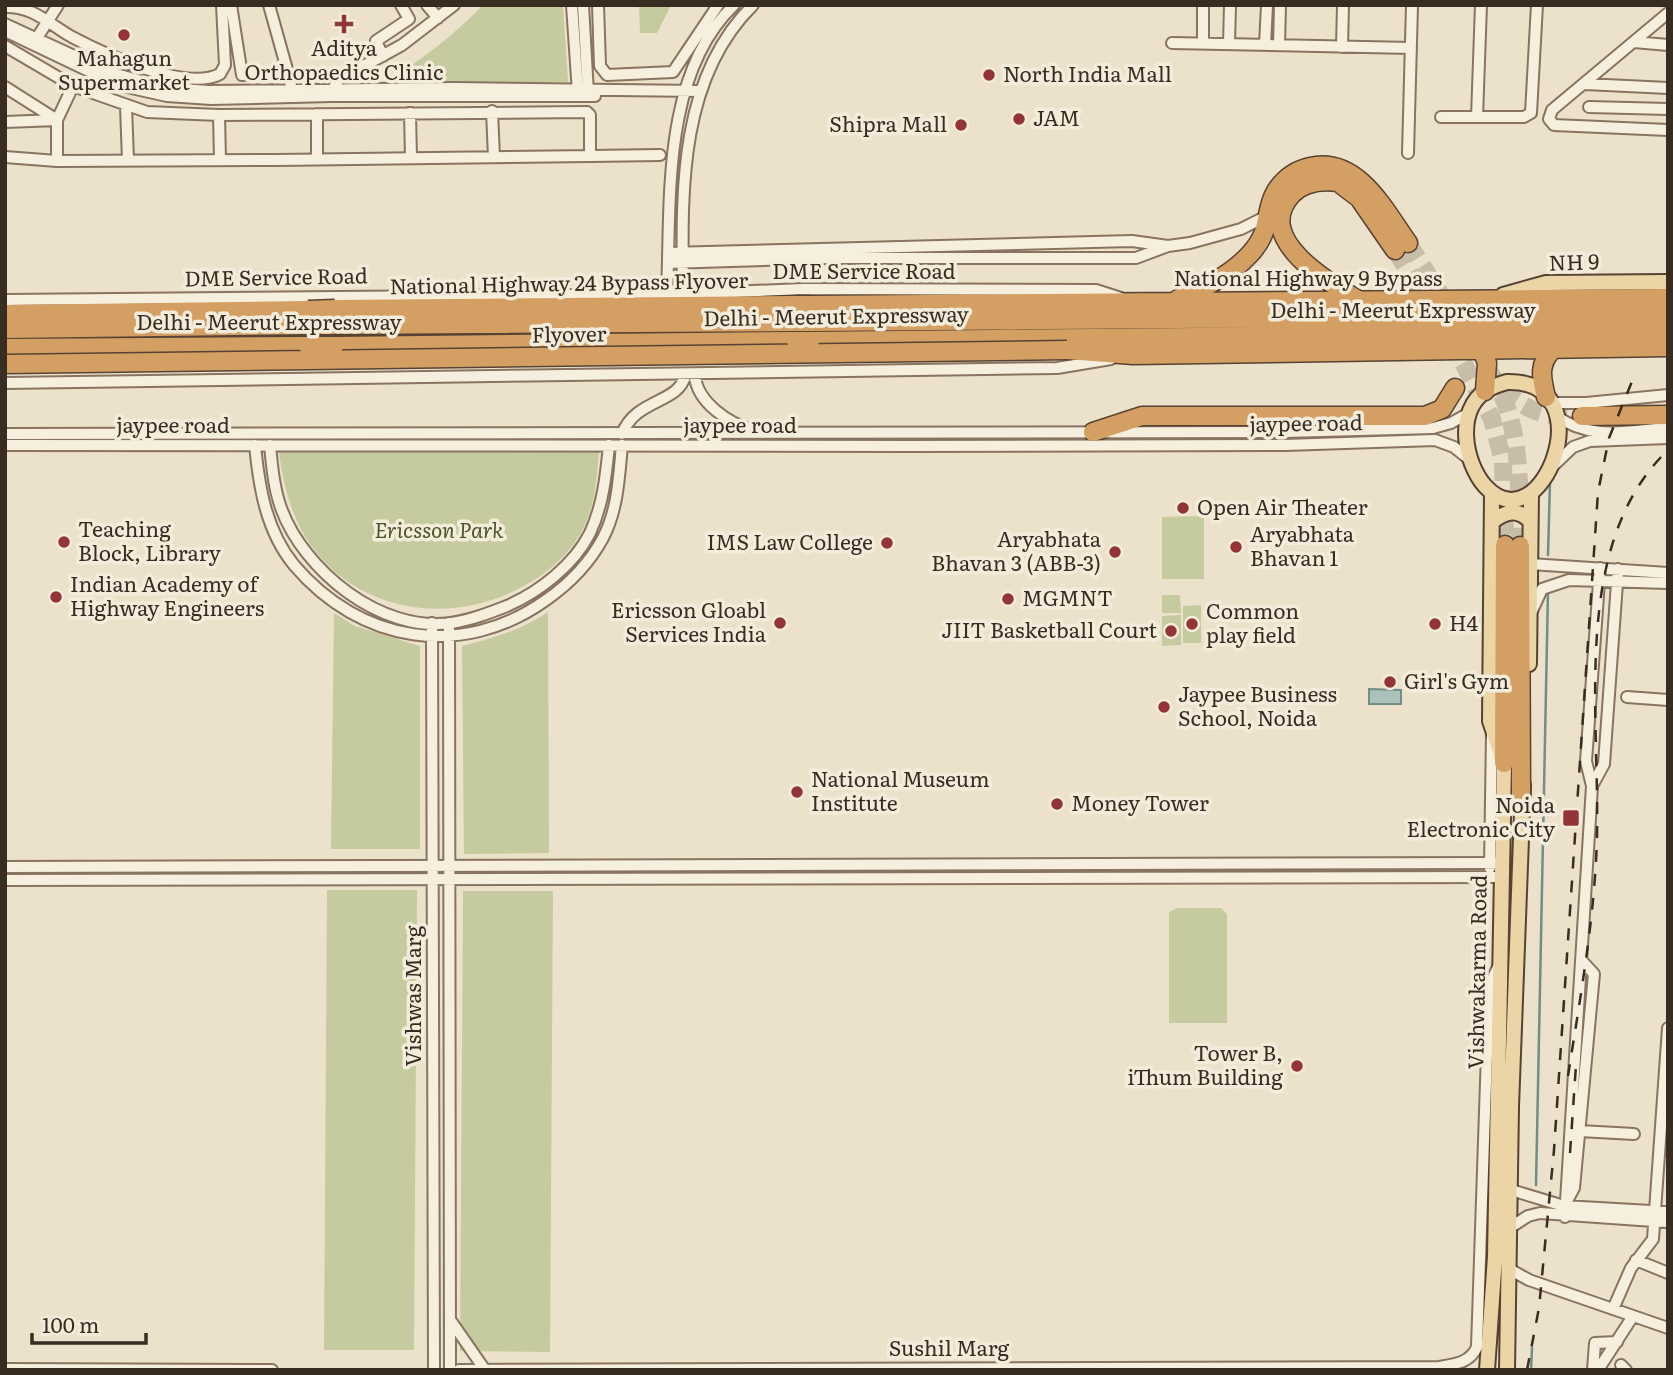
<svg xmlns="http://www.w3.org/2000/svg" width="1673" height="1375" font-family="Literata,serif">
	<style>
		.green { fill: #c6ca9f }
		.water { fill: #abc1ba; stroke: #718f87; stroke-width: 2 }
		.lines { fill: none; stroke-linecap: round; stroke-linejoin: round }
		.stream { stroke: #718f87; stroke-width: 2.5 }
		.highway-tunnel { stroke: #c8bda8; stroke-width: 18; stroke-dasharray: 18 9; stroke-linecap: butt }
		.minor-casing { stroke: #887460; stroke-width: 14 }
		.major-casing { stroke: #564333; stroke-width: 18 }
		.highway-casing { stroke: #564333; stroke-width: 21 }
		.minor { stroke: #f7efdd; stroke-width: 10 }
		.major { stroke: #ebd4a6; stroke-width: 14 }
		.highway { stroke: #d49f63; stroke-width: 18 }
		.rail { stroke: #392d22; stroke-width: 2.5; stroke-dasharray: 12 12; stroke-linecap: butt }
		.highway-bridge-casing { stroke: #564333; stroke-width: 21; stroke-linecap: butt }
		.highway-bridge { stroke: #d49f63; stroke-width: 18 }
		.poi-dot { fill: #933437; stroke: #f4ecda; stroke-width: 2.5 }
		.labels { text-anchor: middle; stroke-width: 7; stroke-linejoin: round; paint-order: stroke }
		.poi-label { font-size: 21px; fill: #392d22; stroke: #f4ecda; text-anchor: start }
		.street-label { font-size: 21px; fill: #392d22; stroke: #f4ecda }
		.park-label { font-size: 21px; font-style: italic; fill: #4b542a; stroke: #f4ecda }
	</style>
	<rect width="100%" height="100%" fill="#ece1ca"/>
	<path class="green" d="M483 5H563L568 82 374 89C415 65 450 39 483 5Z
		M639 5H671L657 33H640Z
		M279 452H599C597 473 596 495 589 515 578 547 551 572 522 587 452 625 362 614 312 547 292 520 283 484 279 452Z
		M1204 516V579H1162V517Z
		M1162 595H1180L1181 613H1162Z
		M1201 605V643H1183V606Z
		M548 612 549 853 464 854 462 646C494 638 521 630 548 612Z
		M334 613 355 626 420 646V849H331Z
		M1181 615V645L1162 646V616Z
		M327 890H417L414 1350H324Z
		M463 891H553L550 1352 460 1351Z
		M1178 908H1221L1227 914V1023H1169V912Z"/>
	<path class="water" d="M1369 689 1401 690V704H1369Z"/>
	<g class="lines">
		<path class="stream" d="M1548 555 1550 481
			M1536 1185 1548 591
			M1531 1370 1532 1348"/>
		<path class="highway-tunnel" d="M1408 243 1451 311
			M1395 250 1432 309
			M1451 339 1492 419 1503 461 1505 545
			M1489 371C1523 421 1519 487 1520 546
			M1502 390C1531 413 1544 417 1582 416"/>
		<defs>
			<path id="minor" d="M231 5 242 75 288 73 292 90
				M269 5 288 73
				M427 5 438 18
				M572 5 578 93
				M583 5 588 93
				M598 5 600 66 607 75 673 72 718 5
				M5 7C33 6 49 24 72 37 104 54 186 92 220 74L225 65 222 5
				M1668 13 1552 110 1549 119 1554 125 1668 130
				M5 24 109 72 166 88 209 91 455 88 701 91
				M5 31 118 85 167 96 211 99 331 96H595
				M35 41 58 5
				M1634 42 1668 45
				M1172 43 1411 48
				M1203 43V5
				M1229 44 1230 5
				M1265 45 1267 5
				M1279 45 1280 5
				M5 46 73 86 147 112 219 115 587 112 590 115V156L660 155
				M1342 47 1343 5
				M383 56 376 41 409 19 401 5
				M1585 84 1668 88
				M5 87 57 120
				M332 91 338 80 402 45 454 5
				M126 106 128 160
				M1589 107 1668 109
				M492 111 494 157
				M410 113 411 158
				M317 114V159
				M219 115 220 160
				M1441 117H1524L1531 113 1537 5
				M1477 117 1481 5
				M5 122 57 120
				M1408 153 1412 5
				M5 157 57 161 277 160 590 156
				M57 161V120L73 86
				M669 253 1132 241 1168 246 1190 243 1241 229 1269 215
				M668 263 829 258H1136L1168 246
				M667 294C671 202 661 75 734 5
				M683 294C682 196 677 80 753 5
				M5 300 683 294 803 289 1096 290 1121 298
				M695 376C697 402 729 424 753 430
				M5 383C356 376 706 375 1057 368L1111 359
				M1549 403H1586L1668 395
				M1556 416C1592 441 1627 431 1668 428
				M5 434 1284 432 1433 428 1451 423 1469 413
				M622 434C636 398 678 404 685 376
				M5 445 910 446 1285 445 1435 440 1454 447 1469 459
				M255 445C259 487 266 531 294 565 360 643 462 660 546 600 569 584 589 564 603 538 618 509 619 477 622 445
				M270 445C272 467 274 488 281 508 304 571 381 633 451 623 471 620 489 613 507 606 539 592 574 565 590 533 603 505 606 476 609 445
				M1552 467 1573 447 1590 441 1668 438
				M1530 564 1668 573
				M1532 611 1542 589 1569 580 1668 583
				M432 623 434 1370
				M449 623 450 1370
				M1627 697 1668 700
				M1592 786 1604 764 1618 569
				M5 867 1501 863
				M1490 868 1492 733
				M5 880 1501 877
				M1580 1131 1634 1134
				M1511 1190 1564 1206 1668 1212
				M1567 1201 1574 1188 1594 974 1582 961
				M1565 1217 1592 786 1586 761 1600 568
				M1511 1227 1528 1216 1540 1213 1668 1222
				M1636 1260 1668 1273
				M1509 1269 1529 1280 1668 1328
				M1613 1309 1631 1268 1653 1239 1668 1028
				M451 1321 485 1370
				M1621 1365 1626 1370
				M5 1369 272 1370
				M459 1370 1439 1367C1455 1364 1470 1363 1477 1347L1489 994 1491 982 1499 965
				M1593 1370 1595 1343 1617 1342
				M1598 1370 1633 1316"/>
			<path id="major" d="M1503 295 1546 283 1668 282
				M1507 382C1607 379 1541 549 1485 486 1464 462 1455 410 1487 390 1493 386 1500 384 1507 382Z
				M1492 522C1505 511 1518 508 1530 521
				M1529 664 1531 494
				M1487 1370 1495 1257 1504 763 1490 721 1492 493
				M1507 1370 1511 1107 1523 785"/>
			<path id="highway" d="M1178 299C1205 287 1230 276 1250 254 1273 229 1263 213 1276 191 1284 179 1296 170 1310 167 1358 156 1385 211 1408 243
				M1360 301C1329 283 1251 238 1292 194 1304 182 1322 180 1338 182L1359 198 1395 250
				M810 305 1668 298
				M335 309 796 305
				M5 314 308 310
				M810 322 1668 315
				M332 325 796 322
				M5 329 307 325
				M810 341 1668 332
				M334 346 796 341
				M5 348 308 346
				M1067 350 1133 355 1668 347
				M1482 350 1487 363 1485 391
				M1546 397C1541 377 1538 363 1554 348
				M1582 416 1668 415
				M1093 432 1142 416H1425L1442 409 1455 388
				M1520 546 1521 795
				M1504 763 1505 545"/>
		</defs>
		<use href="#minor" class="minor-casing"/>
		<use href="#major" class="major-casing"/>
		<use href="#highway" class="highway-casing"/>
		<use href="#minor" class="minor"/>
		<use href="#major" class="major"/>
		<use href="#highway" class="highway"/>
		<path class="rail" d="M1568 1076C1579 1005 1592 933 1596 861 1604 731 1565 549 1668 450
			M1570 1153 1576 1065
			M1527 1370 1539 1308 1554 1150 1598 492 1609 438 1633 379"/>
		<defs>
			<path id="highway-bridge" d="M796 305H810
				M308 310 335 309
				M796 322H810
				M307 325H332
				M796 341H810
				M308 346H334
				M5 364 1067 350"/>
		</defs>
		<use href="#highway-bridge" class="highway-bridge-casing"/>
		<use href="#highway-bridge" class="highway-bridge"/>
	</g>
	<g class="poi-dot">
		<path d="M340.5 13.5h7v7h7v7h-7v7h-7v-7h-7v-7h7z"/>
		<circle cx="124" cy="35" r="7"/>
		<circle cx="989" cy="75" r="7"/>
		<circle cx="1019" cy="119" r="7"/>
		<circle cx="961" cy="125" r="7"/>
		<circle cx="1183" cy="508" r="7"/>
		<circle cx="64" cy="542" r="7"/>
		<circle cx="887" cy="543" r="7"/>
		<circle cx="1236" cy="547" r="7"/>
		<circle cx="1115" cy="552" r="7"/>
		<circle cx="56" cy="597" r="7"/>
		<circle cx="1008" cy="599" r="7"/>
		<circle cx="780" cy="623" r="7"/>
		<circle cx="1192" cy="624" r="7"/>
		<circle cx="1435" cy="624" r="7"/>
		<circle cx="1171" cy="631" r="7"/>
		<circle cx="1390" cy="682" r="7"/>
		<circle cx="1164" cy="707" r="7"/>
		<circle cx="797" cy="792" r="7"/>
		<circle cx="1057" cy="804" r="7"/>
		<rect x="1562" y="809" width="18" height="18" rx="3.5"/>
		<circle cx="1297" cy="1066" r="7"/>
	</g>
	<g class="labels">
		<g class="poi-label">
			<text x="344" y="56" text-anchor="middle">Aditya<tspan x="344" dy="24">Orthopaedics Clinic</tspan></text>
			<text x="124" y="66" text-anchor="middle">Mahagun<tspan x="124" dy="24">Supermarket</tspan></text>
			<text x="1003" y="82">North India Mall</text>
			<text x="1033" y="126">JAM</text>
			<text x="947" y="132" text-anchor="end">Shipra Mall</text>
			<text x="1197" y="515">Open Air Theater</text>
			<text x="78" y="537">Teaching<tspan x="78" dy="24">Block, Library</tspan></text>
			<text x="1250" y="542">Aryabhata<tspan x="1250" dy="24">Bhavan 1</tspan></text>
			<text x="1101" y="547" text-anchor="end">Aryabhata<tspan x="1101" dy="24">Bhavan 3 (ABB-3)</tspan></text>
			<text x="873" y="550" text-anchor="end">IMS Law College</text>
			<text x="70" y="592">Indian Academy of<tspan x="70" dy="24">Highway Engineers</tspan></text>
			<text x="1022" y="606">MGMNT</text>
			<text x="766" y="618" text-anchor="end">Ericsson Gloabl<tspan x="766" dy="24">Services India</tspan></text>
			<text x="1206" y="619">Common<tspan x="1206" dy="24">play field</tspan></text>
			<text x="1449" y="631">H4</text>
			<text x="1157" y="638" text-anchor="end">JIIT Basketball Court</text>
			<text x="1404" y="689">Girl's Gym</text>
			<text x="1178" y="702">Jaypee Business<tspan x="1178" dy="24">School, Noida</tspan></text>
			<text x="811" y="787">National Museum<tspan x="811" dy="24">Institute</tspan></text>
			<text x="1071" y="811">Money Tower</text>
			<text x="1555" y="813" text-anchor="end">Noida<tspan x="1555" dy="24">Electronic City</tspan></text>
			<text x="1283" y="1061" text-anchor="end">Tower B,<tspan x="1283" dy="24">iThum Building</tspan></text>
		</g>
		<g class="street-label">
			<text transform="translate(1574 263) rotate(-2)" y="7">NH 9</text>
			<text x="864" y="279">DME Service Road</text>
			<text transform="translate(276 278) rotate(-1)" y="7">DME Service Road</text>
			<text x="1308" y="286">National Highway 9 Bypass</text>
			<text transform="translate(569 284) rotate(-1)" y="7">National Highway 24 Bypass Flyover</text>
			<text x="1403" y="318">Delhi - Meerut Expressway</text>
			<text transform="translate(836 317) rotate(-1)" y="7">Delhi - Meerut Expressway</text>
			<text x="269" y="330">Delhi - Meerut Expressway</text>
			<text transform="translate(569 335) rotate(-1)" y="7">Flyover</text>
			<text transform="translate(1306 424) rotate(-1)" y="7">jaypee road</text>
			<text x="173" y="433">jaypee road</text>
			<text x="740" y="433">jaypee road</text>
			<text transform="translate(1478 972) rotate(-89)" y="7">Vishwakarma Road</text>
			<text transform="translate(414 996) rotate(-90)" y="7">Vishwas Marg</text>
			<text x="949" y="1356">Sushil Marg</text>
		</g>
		<g class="park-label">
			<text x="439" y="538">Ericsson Park</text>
		</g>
	</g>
	<rect width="1673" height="1375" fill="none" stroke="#392d22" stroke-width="14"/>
	<path d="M32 1333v10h114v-10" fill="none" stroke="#392d22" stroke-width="3.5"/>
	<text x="42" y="1333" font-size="21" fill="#392d22" stroke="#f4ecda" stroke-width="5" paint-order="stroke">100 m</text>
</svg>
